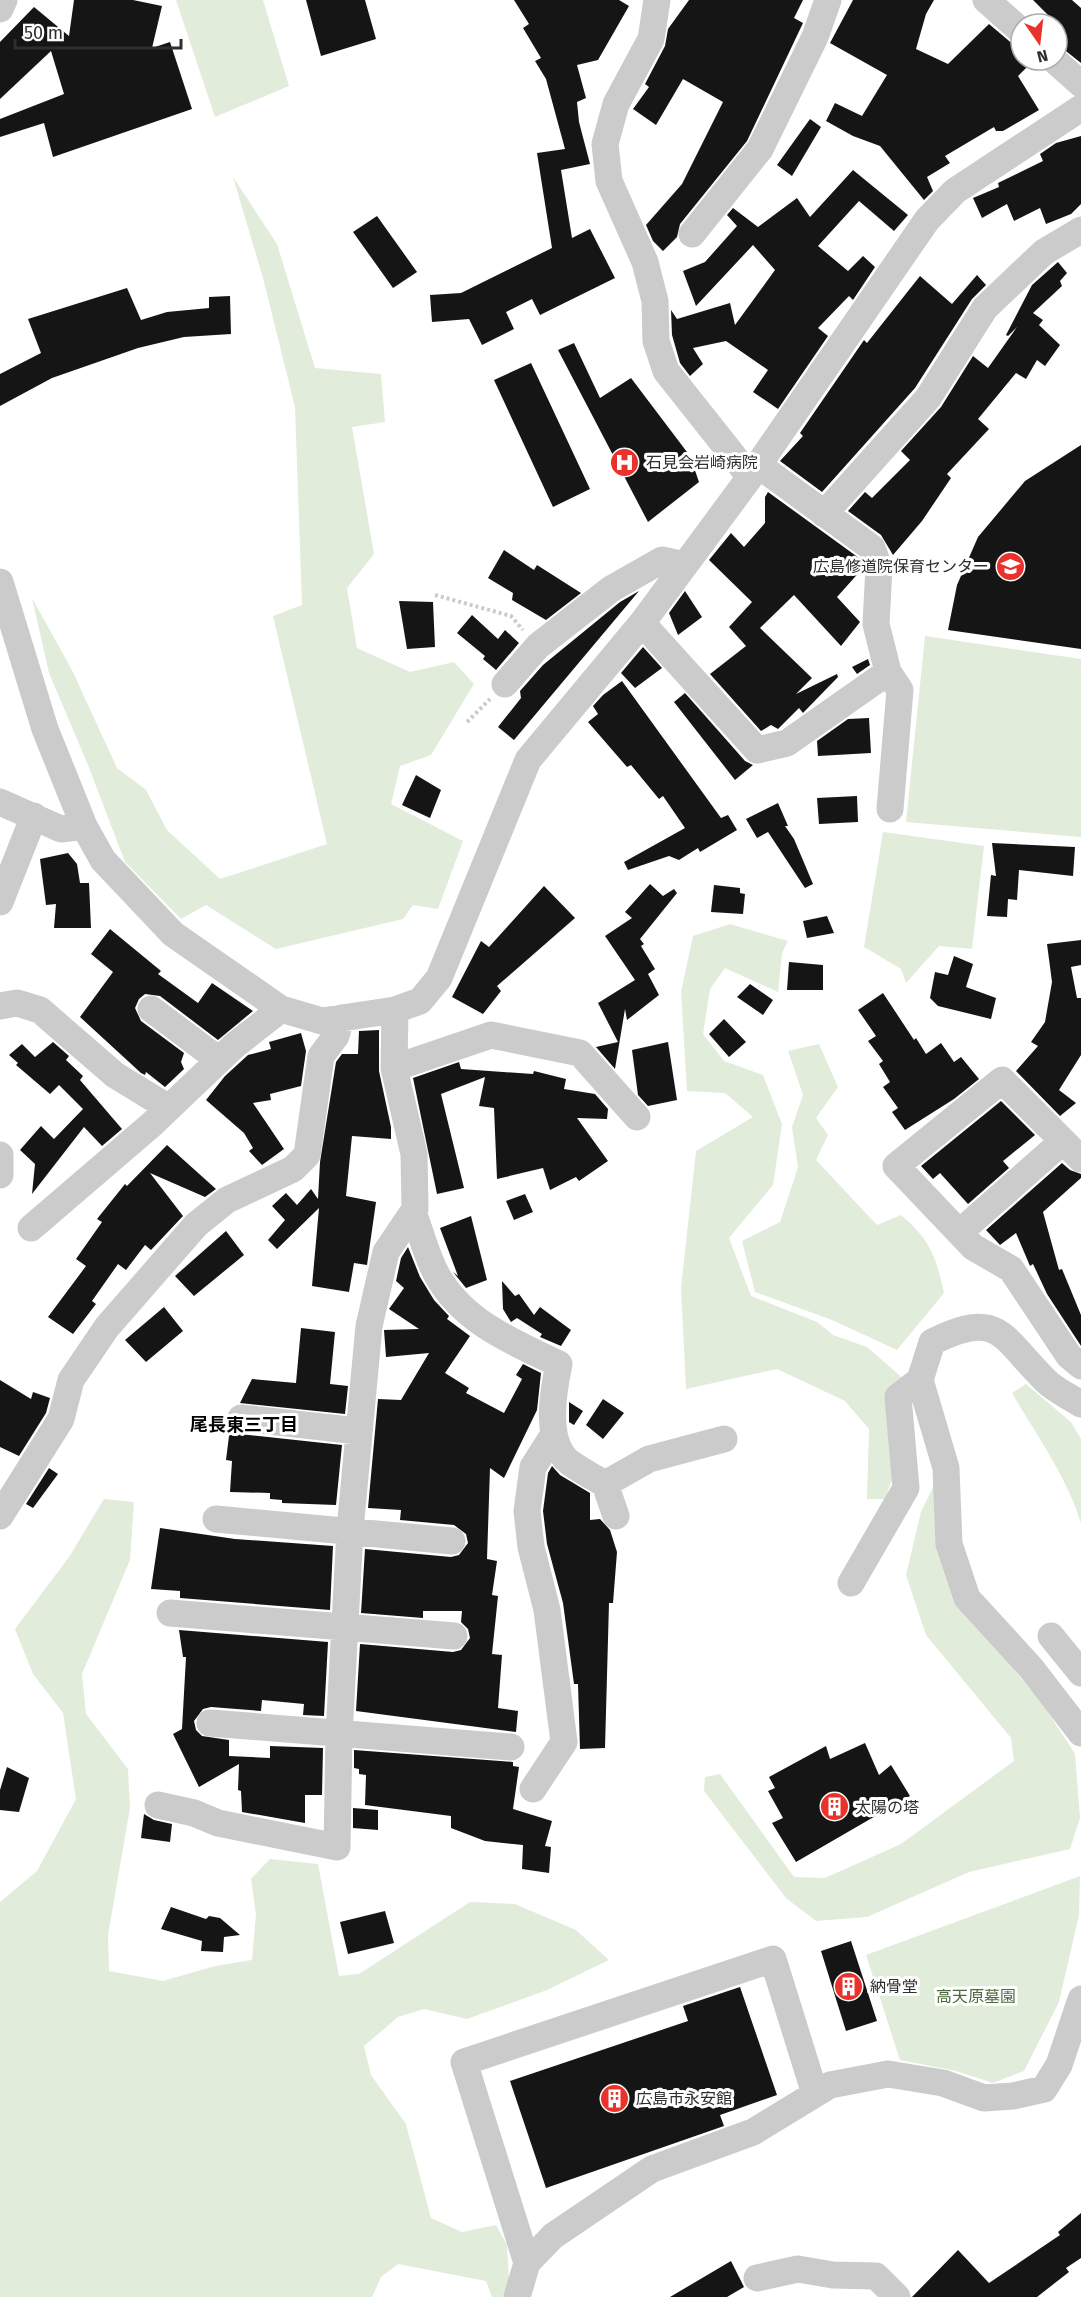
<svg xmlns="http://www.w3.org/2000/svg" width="1081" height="2297" font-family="'Fira Sans','Noto Sans JP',sans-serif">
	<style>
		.green { fill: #e2ecdb }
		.building { fill: #151515 }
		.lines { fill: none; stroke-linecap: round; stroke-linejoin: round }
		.path { stroke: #cbcbcb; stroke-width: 4; stroke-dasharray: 3 3; stroke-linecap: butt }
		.minor { stroke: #cbcbcb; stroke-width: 27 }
		.labels { text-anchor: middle; stroke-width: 6; stroke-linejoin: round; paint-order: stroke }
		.poi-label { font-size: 16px; fill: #2e2e2e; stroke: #fff; text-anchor: start }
		.park-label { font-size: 16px; fill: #4c6a3a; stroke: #fff }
		.neighbourhood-label { font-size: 18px; font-weight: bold; fill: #000; stroke: #fff }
	</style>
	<rect width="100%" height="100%" fill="#fff"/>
	<path class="green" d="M176 0H263L289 86 215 117Z
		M233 177 277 244 315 368 381 374 385 422 352 427 374 554 347 588 357 648 410 672 454 662 474 684 431 755 400 766 391 804 463 841 438 909 413 905 403 919 276 949 206 905 181 919 125 862 88 765 49 673 32 598 72 670 117 768 146 790 167 830 220 879 327 844 273 616 302 605 295 407 263 278Z
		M925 636 1081 659V837L906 822Z
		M883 832 984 846 972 949 939 946 906 983 901 969 864 947Z
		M730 924 788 941 782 953 778 992 725 968 710 989 703 1034 724 1061 763 1075 782 1124 773 1185 729 1238 751 1296 817 1322 833 1335 867 1347 906 1381 902 1452 885 1499H867L869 1429 845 1401 777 1369 686 1389 681 1288 696 1151 753 1117 725 1093 687 1091 681 992 693 936Z
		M819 1044 838 1087 816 1118 828 1135 816 1160 877 1225 901 1215C930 1240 936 1256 944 1293L897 1350 832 1320 755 1292 742 1241 780 1222 798 1167 792 1127 803 1095 788 1051Z
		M1026 1384 1071 1422 1081 1439V1524C1069 1480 1035 1433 1012 1393Z
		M940 1473 960 1603 1044 1706 1075 1754 1080 1818 1070 1849 969 1872 867 1917 816 1921 786 1898 704 1791 705 1777 720 1774 794 1877 825 1878 901 1844 1014 1761 1011 1738 926 1635 906 1575 921 1512Z
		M104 1499 134 1502 130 1560 82 1674 86 1714 128 1769 130 1808 108 1935 109 1971 163 1981 215 1966 252 1960 256 1914 251 1879 270 1859 318 1864 339 1976 359 1974 470 1902 515 1904 576 1930 609 1960 547 1990 467 2019 424 2009 398 2017 364 2046 371 2075 406 2124 431 2218 462 2232 496 2225 507 2245 510 2297H492L486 2281 398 2264 381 2277 372 2297H0V1902L37 1871 76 1799 63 1713 33 1674 15 1629 69 1557Z
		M1080 1876 1079 1915 1059 2002 1024 2071 993 2083 956 2071 900 2060 866 1955Z"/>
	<path class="building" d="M74 0H133L162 6 152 48 170 42 192 109 53 157 44 123 0 137V119L64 94 51 51 0 99V42L34 7 69 36Z
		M306 0H365L376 39 321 56Z
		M514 0H619L629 6 598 60 577 65 586 98 577 102 579 122 590 164 561 170 572 238 590 229 615 278 540 315 532 299 506 312 514 329 482 345 469 319 432 322 430 295 461 293 552 248 537 153 565 149 546 79 535 61 541 58 523 28 529 24Z
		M689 0H803L794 18 803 23 747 141 680 224 677 237 663 251 653 241 646 225 682 184 723 102 683 79 656 125 633 109 649 87 645 84 665 46 668 29Z
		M853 0H934L926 14 916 49 948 64 989 24 1021 51V60L1032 62 1018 76 1039 110 1003 131H996L994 127 945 156 950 163 927 177 933 191 924 200 880 146 853 136 826 121 835 103 862 116 887 75 830 43Z
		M1033 0H1072L1081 8V63L1057 44V24Z
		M810 119 821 127 792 176 777 165Z
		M1081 136V204L1071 214 1046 224 1040 208 1014 221 1007 204 982 218 973 198 999 187 998 183 1043 161 1040 154 1056 143Z
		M853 170 908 215 894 231 859 201 818 246 848 271 863 256 875 267 853 300 849 296 818 328 828 336 778 409 753 392 768 370 726 341 693 348 703 364 690 376 680 363 672 335 671 310 677 319 730 303 735 325 775 270 753 245 696 306 683 271 705 262 737 226 727 215 733 208 758 227 797 198 810 217Z
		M377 216 417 272 393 288 353 232Z
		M1058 262 1067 273 1060 281 1062 286 1033 313 1043 320 1039 325 1060 345 1045 366 1037 360 1026 379 1016 373 978 419 989 429 947 474 951 478 922 521 893 555 881 535 848 511 865 492 872 498 910 460 901 451 941 407 973 356 988 368 1017 327 1008 336 1006 335 1032 285Z
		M977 275 986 285 972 299 915 388 822 492 780 461 803 436 800 433 864 340 867 343 920 276 952 304Z
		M127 288 141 320 167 312 209 308V297L230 296 231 334 184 337 138 348 52 378 0 406V374L41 353 28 319Z
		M574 343 600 398 631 378 690 456 699 482 648 522 558 350Z
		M531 363 590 489 553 507 494 380Z
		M1081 445V649L948 630 957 585 978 537 1025 481Z
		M768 492 859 558 863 568 837 597 860 622 841 646 794 595 760 628 812 678 796 694 837 674 838 677 803 713 799 708 778 729 771 725 761 731 710 674 746 646 729 627 752 602 709 560 731 533 744 547 765 523V497Z
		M504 550 534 570 537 565 581 593 546 620 512 600 513 593 488 578Z
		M639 591 514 740 498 727 521 698 520 691 543 665 620 602Z
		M685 591 702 617 678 635 669 613Z
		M399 601 433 602 435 647 407 649Z
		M472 615 498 639 505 630 519 643 496 670 483 659 485 656 457 633Z
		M643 647 662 668 635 688 621 673Z
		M868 659 870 665 857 674 852 667Z
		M622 681 721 818 728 815 737 830 700 852 698 848 679 860 669 856 628 870 624 862 685 828 663 796 659 799 631 765 627 767 588 722 598 714 593 706 603 695Z
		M685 693 745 761 753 765 735 780 674 702Z
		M869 718 871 753 818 756 817 741 848 719Z
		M416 775 441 790 430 818 402 805Z
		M857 796 858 822 819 824 817 798Z
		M778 803 788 826H785L794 839 813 884 805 888 768 832 757 838 746 819Z
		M992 843 1075 847 1073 876 1019 870 1017 900 1008 899 1007 917 987 916 991 875 996 876Z
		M68 853 77 864 80 883H89L91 928H54L56 904 46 905 40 859Z
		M650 884 663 896 674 889 677 893 640 939 644 944 641 946 655 969 648 974 659 995 627 1020 625 1009 615 1069 596 1047 618 1042 598 1003 635 980 605 936 632 918 625 912Z
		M714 885 740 888V893L745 894 743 914 711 912Z
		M544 886 575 918 497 986 501 991 483 1014 452 997 481 941 489 947Z
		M827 916 834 933 807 938 803 921Z
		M110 929 161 971 158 974 198 1003 212 983 253 1011 218 1040 160 996 145 994 139 999 135 1008 141 1021 184 1053 181 1062 184 1069 165 1087 146 1072 145 1075 141 1073 80 1017 113 972 91 954Z
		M1081 940V965L1071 967 1077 998H1081V1055L1059 1090 1076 1103 1060 1116 1016 1071 1038 1046 1031 1042 1045 1022 1052 982 1047 944Z
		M954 956 973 964 966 987 996 998 991 1019 938 1006 930 998 935 972 948 975Z
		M789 962 823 965V990H787Z
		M750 984 773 1000 763 1015 737 997Z
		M883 993 914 1040 916 1038 926 1054 941 1043 954 1062 961 1057 979 1079 954 1099 905 1130 892 1112 898 1108 883 1087 890 1082 879 1064 883 1061 868 1041 876 1036 858 1010Z
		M724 1019 746 1042 729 1057 709 1034Z
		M379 1030V1071L391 1127V1139L352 1136 346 1196 376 1202 367 1265 354 1263 349 1292 312 1286 319 1208 277 1249 268 1240 285 1220 272 1206 286 1193 297 1205 311 1189 318 1199 320 1162 336 1062 342 1054H358L359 1031Z
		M301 1033 306 1051 301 1086 270 1094 271 1100 253 1103 284 1149 262 1165 249 1151 253 1148 244 1133 206 1100 225 1076 248 1055 271 1049 269 1042Z
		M53 1042 69 1056 66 1060 83 1076 80 1080 122 1129 102 1146 84 1127 32 1194 35 1164 20 1150 41 1126 54 1139 83 1109 59 1085 50 1094 16 1065 18 1063 9 1055 22 1044 35 1057Z
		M668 1042 677 1100 648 1106 638 1095 632 1050Z
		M459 1062 461 1069 533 1074 534 1071 566 1079 564 1089 595 1094 608 1109 607 1119 577 1118 608 1161 579 1181 576 1177 550 1190 543 1168 497 1179 494 1108 479 1106 485 1077 441 1094 464 1188 437 1194 413 1078Z
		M1001 1101 1035 1135 1003 1161 1009 1168 968 1204 940 1173 933 1179 921 1166Z
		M167 1145 216 1189 205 1197 150 1173 183 1216 151 1250 145 1245 126 1270 118 1264 92 1301 96 1304 73 1334 48 1317 86 1266 76 1259 102 1222 97 1219 125 1184 127 1186Z
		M1062 1163 1070 1170 1081 1174V1178L1043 1212 1059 1270 1062 1269 1081 1315V1346L1047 1294 1033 1264 1030 1266 1016 1233 1000 1245 986 1230Z
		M525 1194 533 1212 514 1220 506 1201Z
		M471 1216 487 1280 466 1288 453 1272 458 1276 440 1228Z
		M226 1231 244 1255 194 1296 175 1276Z
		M408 1247 420 1277 434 1300 449 1316 447 1319 470 1336 445 1373 469 1388 466 1393 504 1413 522 1379 516 1375 523 1364 541 1373 537 1410 504 1478 490 1468 487 1559 497 1561 492 1595 498 1596 492 1654 502 1655 498 1708 518 1711 516 1732 356 1711 360 1644 453 1652 461 1650 470 1638 468 1629 461 1622 462 1611H423V1618L361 1613 365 1549 451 1557 459 1555 468 1543 466 1534 454 1525 400 1520 401 1510 368 1508 378 1399 401 1400 429 1353 386 1357 384 1330 419 1329 389 1309 404 1288 396 1281 401 1258Z
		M502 1281 515 1296 519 1294 534 1315 540 1307 571 1330 561 1346 540 1337 542 1334 517 1318 511 1322 503 1309Z
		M164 1307 183 1331 146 1362 125 1340Z
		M301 1328 335 1332 330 1384 348 1386 345 1414 240 1403 252 1379 296 1383Z
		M0 1380 31 1399 33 1392 50 1398 46 1413 19 1456 0 1447Z
		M603 1399 624 1413 603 1439 586 1425Z
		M569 1402 583 1411 574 1425 569 1422Z
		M230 1428 239 1434 342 1445 336 1505 282 1503V1500L270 1499V1493L230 1492 232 1461 226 1460Z
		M552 1466 560 1475 590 1493V1520L600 1519 610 1530 617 1552 613 1603H609L605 1748 580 1749 578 1684H574L563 1603 547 1544 543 1511 548 1473Z
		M49 1468 58 1474 33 1508 26 1504Z
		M160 1528 235 1539 333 1546 330 1610 180 1598V1591L151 1589Z
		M179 1630 328 1642 324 1716 303 1715 304 1704 262 1700 261 1711 211 1707 203 1709 194 1721 196 1730 202 1736 229 1740V1756L270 1758V1746L323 1748 322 1795H305V1823L242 1812 241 1791 238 1790 239 1764 199 1787 173 1734 182 1729 186 1657H183Z
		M865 1743 879 1775 891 1765 910 1796 796 1862 772 1823 783 1818 768 1791 775 1788 769 1777 826 1746 830 1759Z
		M354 1750 513 1762V1766L519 1767 513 1809 552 1821 545 1846 551 1847 549 1873 522 1869 523 1845 485 1841 451 1828V1816L365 1805 366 1775 359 1774V1769L354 1768Z
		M7 1767 29 1778 19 1812 0 1810V1790Z
		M353 1808 378 1810V1830L353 1828Z
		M144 1814 154 1820 172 1824 170 1842 141 1838Z
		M171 1907 206 1919 209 1916 220 1918 240 1935 224 1937 223 1952 201 1951 202 1941 161 1929Z
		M385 1911 394 1943 348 1954 340 1922Z
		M851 1941 877 2021 846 2031 821 1951Z
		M740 1987 777 2095 720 2115 724 2126 546 2188 510 2081 688 2021 683 2006Z
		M1081 2213V2258L1066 2268 1069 2272 1037 2297H912L958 2250 989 2283 1060 2235 1058 2232Z
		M731 2261 744 2287 727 2297H670Z"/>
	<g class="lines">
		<path class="path" d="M435 595 511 616 523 630
			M467 722 490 699"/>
		<path class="minor" d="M657 0 651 39 616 104 605 144 609 181 645 262 655 301 656 341 666 371 750 477
			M986 0 1021 31
			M0 9 4 0
			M1054 60 1081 84
			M692 234 760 149 815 37 828 0
			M758 465 872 548 879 567 876 624 888 672 900 690 890 809
			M824 514 928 398 985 308 1044 252 1081 230
			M0 582 45 729 84 826 103 860 173 934 281 1009 322 1021 395 1010 420 1001 439 978 528 760 642 623 685 565 750 477 927 220 955 191 1081 108
			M642 623 757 750 787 743 888 672
			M505 684 538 646 611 589 662 560 685 565
			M0 802 61 829 84 826
			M0 902 34 816
			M0 1006 17 1003 40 1010 115 1075 169 1108
			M151 1009 219 1060
			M394 1068 491 1035 580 1053 637 1117
			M0 1155V1175
			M1081 1159 1002 1080 896 1166 973 1247 1011 1269 1069 1356 1081 1366
			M413 1212C421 1233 427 1258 438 1277 465 1323 513 1342 559 1364 553 1392 544 1441 569 1462 580 1470 593 1477 605 1484L649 1459 724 1439
			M31 1228 151 1125 235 1045 281 1009
			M960 1232 1063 1141
			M1081 1404C1070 1397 1055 1390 1046 1381 1001 1337 1000 1308 932 1342L920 1380 946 1468 949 1544 967 1598 1031 1668 1081 1733
			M241 1418 358 1431
			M605 1484 616 1516
			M0 1516 61 1419 71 1380 107 1327 196 1225 227 1200 293 1169 307 1155 321 1056 336 1036 341 1018
			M216 1519 452 1541
			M851 1583 906 1488 898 1397 920 1380
			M170 1613 454 1636
			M1051 1636 1081 1673
			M210 1723 511 1747
			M533 1789 564 1742 547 1610 531 1547 527 1511 533 1467 554 1434
			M158 1805 194 1813 218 1823 337 1847 339 1735 350 1530 369 1326 386 1252 415 1209 414 1154 394 1068 395 1010
			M527 2263 464 2062 773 1959 815 2094
			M757 2278 798 2269 833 2275 876 2276 897 2297
			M517 2297 527 2263 553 2236 652 2169 753 2132 830 2085 888 2074 943 2083 984 2098 1013 2096 1044 2089 1059 2065 1081 1999"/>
	</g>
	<defs>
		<symbol id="hospital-disc" viewBox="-11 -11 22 22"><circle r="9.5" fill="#e9322b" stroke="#fff"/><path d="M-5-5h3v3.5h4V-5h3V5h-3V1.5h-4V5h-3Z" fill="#fff"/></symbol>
		<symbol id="school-disc" viewBox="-11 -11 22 22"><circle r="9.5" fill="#e9322b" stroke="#fff"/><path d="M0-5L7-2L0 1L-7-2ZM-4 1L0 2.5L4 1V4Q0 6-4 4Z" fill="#fff"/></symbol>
		<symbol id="building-disc" viewBox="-11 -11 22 22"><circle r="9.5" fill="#e9322b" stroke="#fff"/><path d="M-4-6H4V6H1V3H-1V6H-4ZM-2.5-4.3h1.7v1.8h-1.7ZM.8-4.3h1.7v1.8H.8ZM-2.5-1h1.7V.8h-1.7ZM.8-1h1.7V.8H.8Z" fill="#fff"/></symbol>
	</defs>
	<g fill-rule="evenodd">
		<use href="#hospital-disc" x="608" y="446" width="33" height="33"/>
		<use href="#school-disc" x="994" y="550" width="33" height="33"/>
		<use href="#building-disc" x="818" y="1790" width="33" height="33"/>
		<use href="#building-disc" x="832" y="1970" width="33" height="33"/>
		<use href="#building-disc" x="598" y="2082" width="33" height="33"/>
	</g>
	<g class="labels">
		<g class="poi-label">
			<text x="646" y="468">石見会岩崎病院</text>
			<text x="989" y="572" text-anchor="end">広島修道院保育センター</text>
			<text x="855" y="1813">太陽の塔</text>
			<text x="870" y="1992">納骨堂</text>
			<text x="636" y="2104">広島市永安館</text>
		</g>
		<g class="park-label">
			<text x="976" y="2002">高天原墓園</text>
		</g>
		<g class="neighbourhood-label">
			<text x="244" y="1431">尾長東三丁目</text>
		</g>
	</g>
	<g transform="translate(1039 42) rotate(166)"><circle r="28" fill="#ffffff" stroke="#ababab" stroke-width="1.5"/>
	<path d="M0-4.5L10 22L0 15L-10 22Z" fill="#e9322b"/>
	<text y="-9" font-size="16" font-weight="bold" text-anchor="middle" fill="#2e2e2e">N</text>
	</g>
	<path d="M15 39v9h166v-9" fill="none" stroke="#2e2e2e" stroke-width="3"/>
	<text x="24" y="39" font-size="18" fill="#2e2e2e" stroke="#ffffff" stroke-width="4.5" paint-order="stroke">50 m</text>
</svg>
